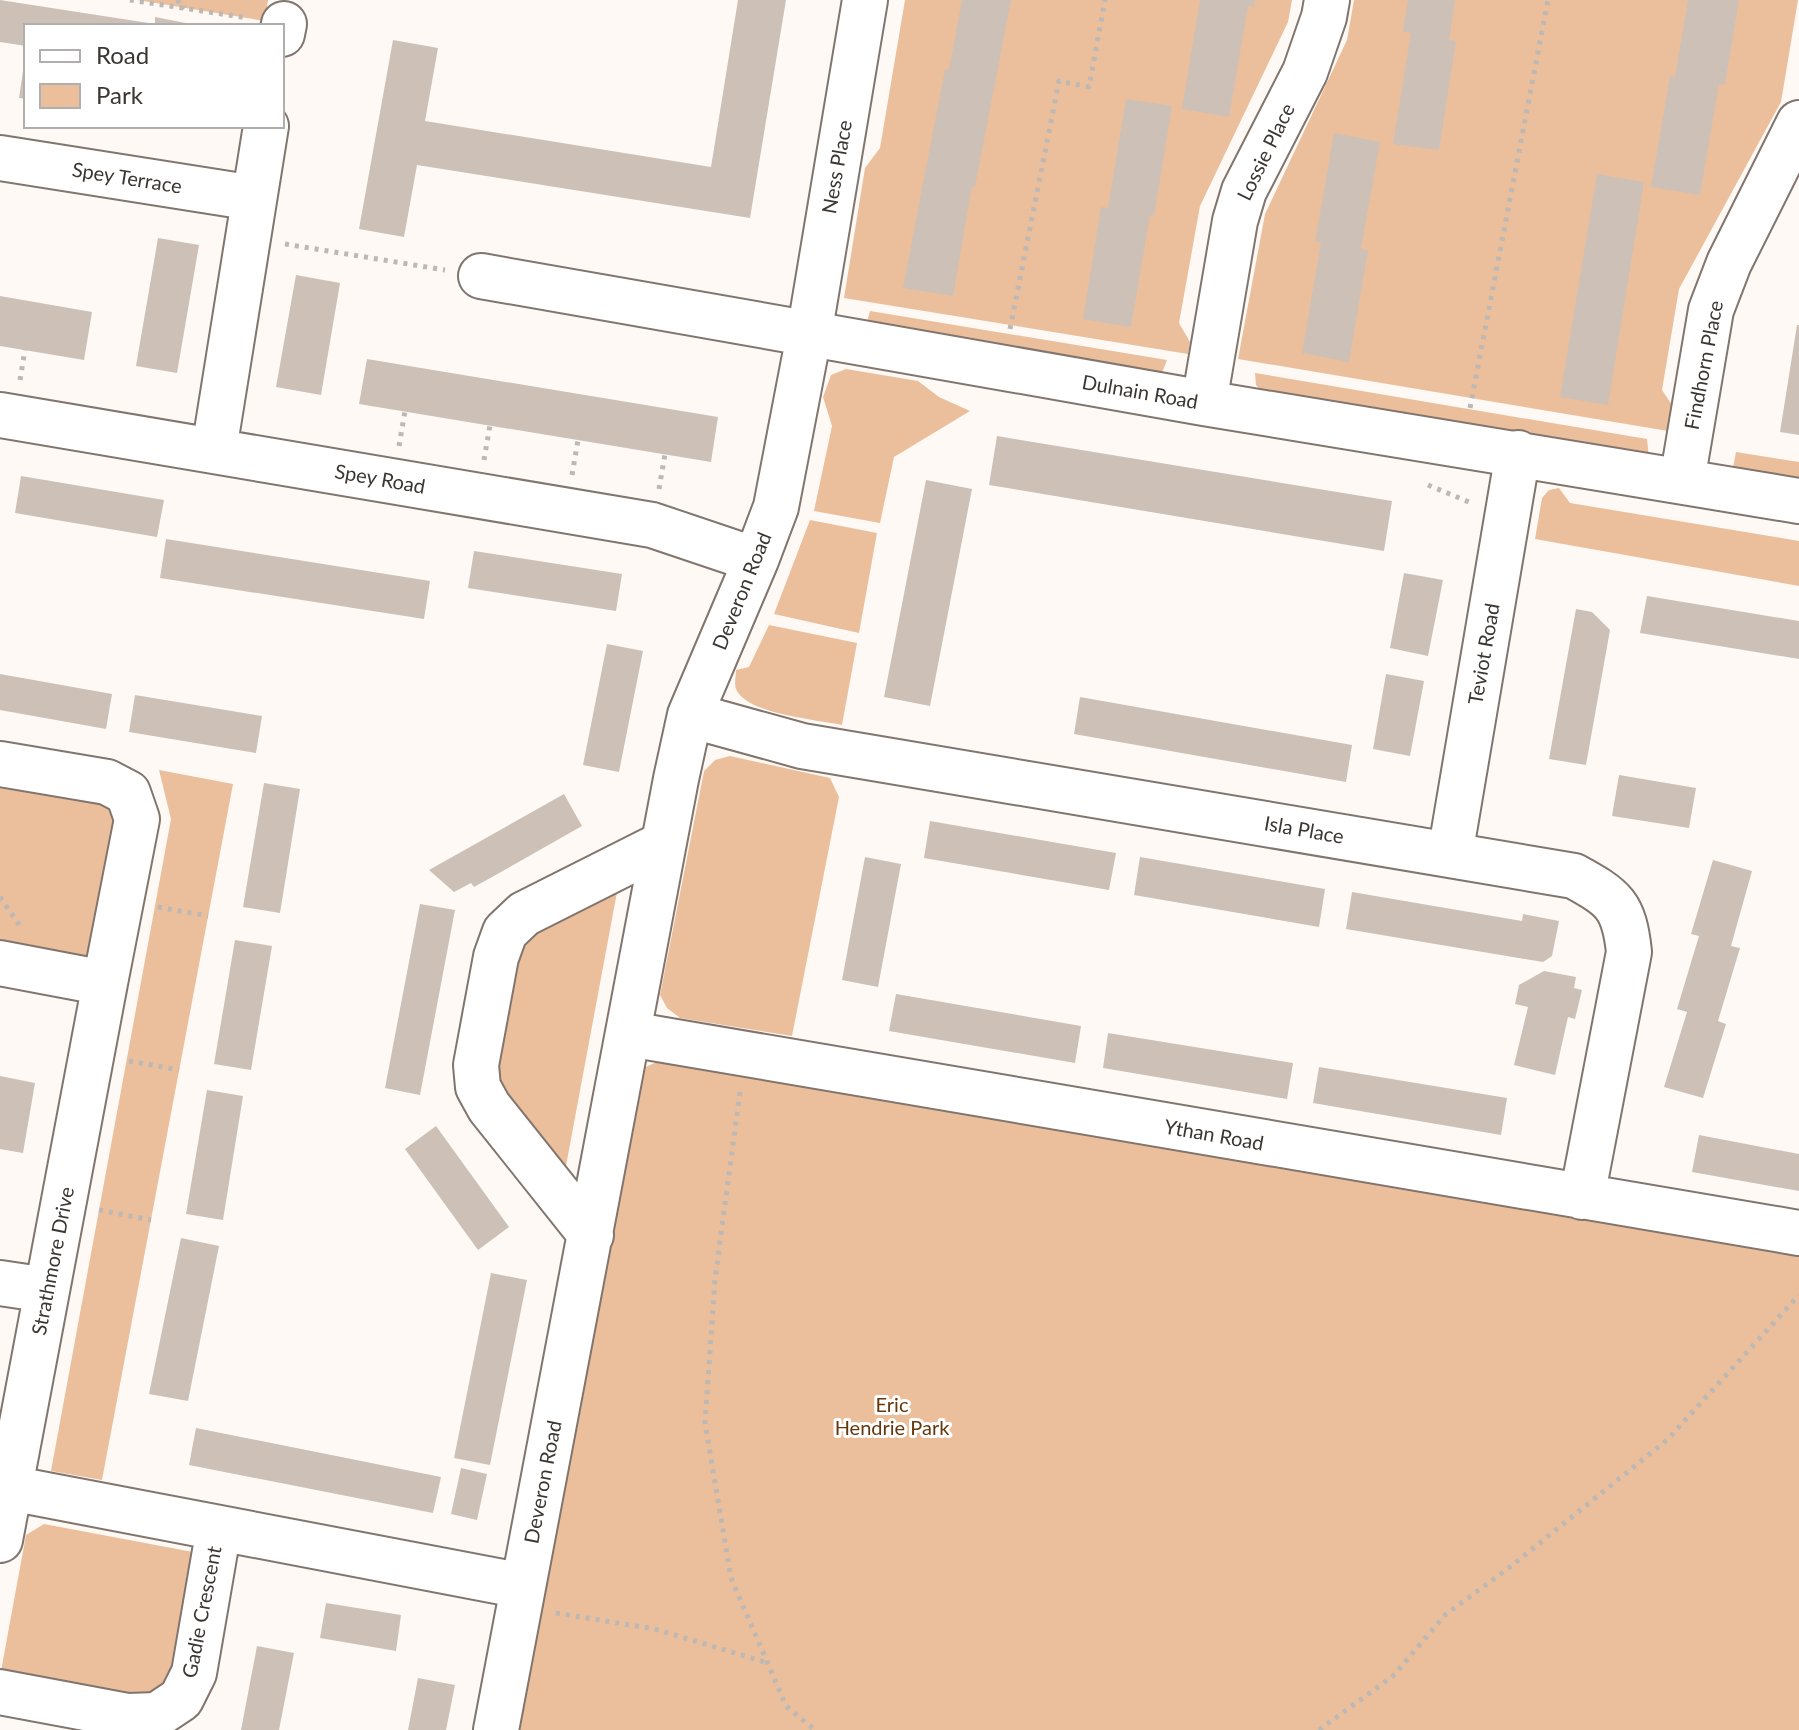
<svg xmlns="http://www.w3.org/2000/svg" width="1799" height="1730" font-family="Lato,sans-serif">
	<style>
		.green { fill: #ebbf9c }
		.building { fill: #cdc0b7 }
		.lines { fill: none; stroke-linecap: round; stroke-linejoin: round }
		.minor-casing { stroke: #81756d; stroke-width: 48 }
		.path { stroke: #bdb8b4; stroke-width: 5; stroke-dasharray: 4 6; stroke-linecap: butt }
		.minor { stroke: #fff; stroke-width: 44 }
		.labels { text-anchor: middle; stroke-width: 6; stroke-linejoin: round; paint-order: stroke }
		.street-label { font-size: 20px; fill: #3b3632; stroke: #fff }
		.park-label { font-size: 20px; fill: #64380c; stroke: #fff }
	</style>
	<rect width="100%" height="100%" fill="#fef9f5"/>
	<path class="green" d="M137 0H268L265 21Z
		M905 0H1292L1288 22 1200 206 1179 323 1190 342 1188 354 844 298 865 168 880 148Z
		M1354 0H1798L1781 102 1679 289 1662 390 1672 405 1668 431 1238 359 1265 214 1347 40Z
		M870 311 1167 360 1160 378 867 322Z
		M846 369 918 381 939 397 970 411 894 457 880 523 814 511 832 426 823 397 831 375Z
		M1255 373 1647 439 1649 458 1265 395 1256 385Z
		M1736 452 1799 462V484L1732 473Z
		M1559 488 1570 503 1799 541V586L1535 539 1542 498 1549 490Z
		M810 520 877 533 859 633 774 614Z
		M769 625 857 643 842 725C818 720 746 714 736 689 734 684 736 675 736 670L749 667Z
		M730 756 830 778 839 797 792 1036 680 1018 667 1008 660 995 704 771 715 760Z
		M159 770 233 784 102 1480 51 1471 171 819Z
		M0 781 99 798 116 808 122 829 92 957 70 958 0 945Z
		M620 876 563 1182 487 1068 520 938Z
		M664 1059 1799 1248V1730H511L643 1068Z
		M44 1524 193 1552 178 1671 165 1688 146 1699 1 1671 26 1535Z"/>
	<path class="building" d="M0 0 155 24V17L201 26H26V46L0 42Z
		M738 0H786L750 218 417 165 404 237 359 229 393 40 438 48 425 121 711 167Z
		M962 0H1011L975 187 972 186 953 296 903 288 945 69 949 70Z
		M1200 0H1255L1254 7 1248 6 1229 117 1182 109Z
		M1408 0H1455L1449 40 1456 41 1439 150 1393 144 1411 33 1403 32Z
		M1688 0H1739L1725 85 1719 84 1700 195 1651 187 1670 76 1675 77Z
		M24 64H26V99L19 98Z
		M1126 99 1172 106 1154 216 1150 215 1131 327 1083 319 1101 207 1108 208Z
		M1334 133 1380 142 1361 249 1368 251 1349 362 1302 353 1321 242H1315Z
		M1597 174 1644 182 1608 405 1560 397Z
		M158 238 199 245 177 373 136 366Z
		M296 275 340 283 321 395 276 387Z
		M0 296 92 312 84 360 0 346Z
		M1797 325H1799V435L1780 432Z
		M367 359 718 417 711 462 359 404Z
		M997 436 1392 501 1384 551 989 485Z
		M21 476 164 500 157 537 15 513Z
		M926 480 972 489 930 706 884 697Z
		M166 539 430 581 424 619 160 578Z
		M474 551 622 574 616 611 468 588Z
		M1404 573 1443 580 1428 656 1390 648Z
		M1647 596 1799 621V659L1640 633Z
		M1576 609 1592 612 1610 630 1586 765 1549 759Z
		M607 644 643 651 619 772 583 765Z
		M0 674 112 694 106 729 0 710Z
		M1386 674 1424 681 1410 756 1373 749Z
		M135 695 262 716 256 753 129 732Z
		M1080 697 1352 745 1346 782 1074 734Z
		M1619 775 1696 788 1689 828 1612 816Z
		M264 783 300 789 280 913 243 907Z
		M564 794 582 826 501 872 474 887 471 883 454 892 429 870Z
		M930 821 1116 853 1109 890 924 858Z
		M865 857 901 864 878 987 842 980Z
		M1140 857 1325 889 1319 927 1134 895Z
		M1713 860 1752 871 1731 946 1740 948 1718 1021 1726 1024 1703 1098 1664 1087 1687 1012 1677 1009 1699 936 1691 934Z
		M1352 892 1522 921 1523 914 1559 921 1552 956 1543 962 1531 960 1346 929Z
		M420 904 455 910 420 1095 385 1088Z
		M235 940 272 946 251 1070 214 1064Z
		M1544 971 1576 977 1574 988 1582 990 1575 1019 1568 1017 1555 1075 1514 1065 1528 1007 1515 1004 1519 985Z
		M896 994 1081 1026 1075 1063 889 1031Z
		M1108 1033 1293 1063 1287 1099 1103 1068Z
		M1319 1067 1507 1098 1501 1135 1313 1103Z
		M0 1076 35 1083 23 1153 0 1149Z
		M207 1090 243 1096 223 1220 186 1214Z
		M436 1126 509 1227 478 1250 405 1149Z
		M1699 1135 1799 1154V1191L1692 1172Z
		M181 1238 219 1246 188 1401 149 1394Z
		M491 1273 527 1280 490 1465 454 1458Z
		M196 1428 441 1477 433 1513 189 1465Z
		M461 1468 487 1474 477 1520 451 1514Z
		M326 1603 401 1615 396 1651 320 1638Z
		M257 1646 294 1653 279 1730H241Z
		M418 1678 455 1685 446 1730H408Z"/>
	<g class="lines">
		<defs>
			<path id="minor" d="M282 34 284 24
				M0 158 254 198
				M481 276 1204 403 1799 501
				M1204 403 1235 221 1244 191 1305 72 1324 17 1327 0
				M0 415 652 525 756 560
				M214 450 266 126
				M1682 481 1711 310 1729 263 1799 123
				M690 715 802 746 1574 876C1614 898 1624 905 1629 952L1582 1197
				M0 764 107 782 128 793 137 819 105 983 0 963
				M1450 855 1518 453
				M629 1034 1799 1233
				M591 1235 489 1107 478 1087 476 1065 496 957 505 932 524 914 663 844
				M0 1283 47 1290
				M10 1488 523 1586
				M0 1540 105 983
				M0 1692 128 1716 157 1715 181 1699 194 1673 219 1528
				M496 1730 676 779 690 715 756 560 776 507 809 335 865 0"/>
		</defs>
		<use href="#minor" class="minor-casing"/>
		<path class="path" d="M130 0 248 18
			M177 0 185 8
			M285 244 445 270
			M1010 329 1059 81 1089 87 1105 0
			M20 380 25 350
			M1470 408 1548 0
			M399 446 405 411
			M484 460 490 425
			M572 475 578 440
			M1428 485 1469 502
			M659 489 665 454
			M0 897 20 926
			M158 907 208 916
			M129 1061 179 1070
			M740 1092 715 1279 705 1423 731 1578 786 1706 815 1730
			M99 1210 151 1220
			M556 1613 655 1629 768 1663
			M1319 1730 1393 1676 1445 1615 1510 1567 1667 1440 1799 1295"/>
		<use href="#minor" class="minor"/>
	</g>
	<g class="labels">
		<g class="street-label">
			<text transform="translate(1266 152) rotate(-64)" y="7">Lossie Place</text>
			<text transform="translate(837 167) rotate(-80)" y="7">Ness Place</text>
			<text transform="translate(127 178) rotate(9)" y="7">Spey Terrace</text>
			<text transform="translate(1704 365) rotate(-79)" y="7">Findhorn Place</text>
			<text transform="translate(1140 392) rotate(10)" y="7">Dulnain Road</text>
			<text transform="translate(380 479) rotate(10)" y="7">Spey Road</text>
			<text transform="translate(742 591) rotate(-68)" y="7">Deveron Road</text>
			<text transform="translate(1484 654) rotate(-80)" y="7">Teviot Road</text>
			<text transform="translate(1304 830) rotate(10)" y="7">Isla Place</text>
			<text transform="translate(1214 1135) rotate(10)" y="7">Ythan Road</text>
			<text transform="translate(53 1261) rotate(-79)" y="7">Strathmore Drive</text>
			<text transform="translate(543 1482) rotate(-79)" y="7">Deveron Road</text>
			<text transform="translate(202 1612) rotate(-79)" y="7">Gadie Crescent</text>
		</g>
		<g class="park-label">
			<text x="892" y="1412">Eric<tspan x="892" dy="23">Hendrie Park</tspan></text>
		</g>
	</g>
	<rect x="24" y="24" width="260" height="104" fill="#ffffff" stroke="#b1afad" stroke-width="2"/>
	<rect x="40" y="50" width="40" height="12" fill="#ffffff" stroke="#b1afad" stroke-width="2"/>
	<text x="96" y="64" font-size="24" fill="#3b3632">Road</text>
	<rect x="40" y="84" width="40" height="24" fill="#ebbf9c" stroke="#b1afad" stroke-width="2"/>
	<text x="96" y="104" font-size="24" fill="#3b3632">Park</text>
</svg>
